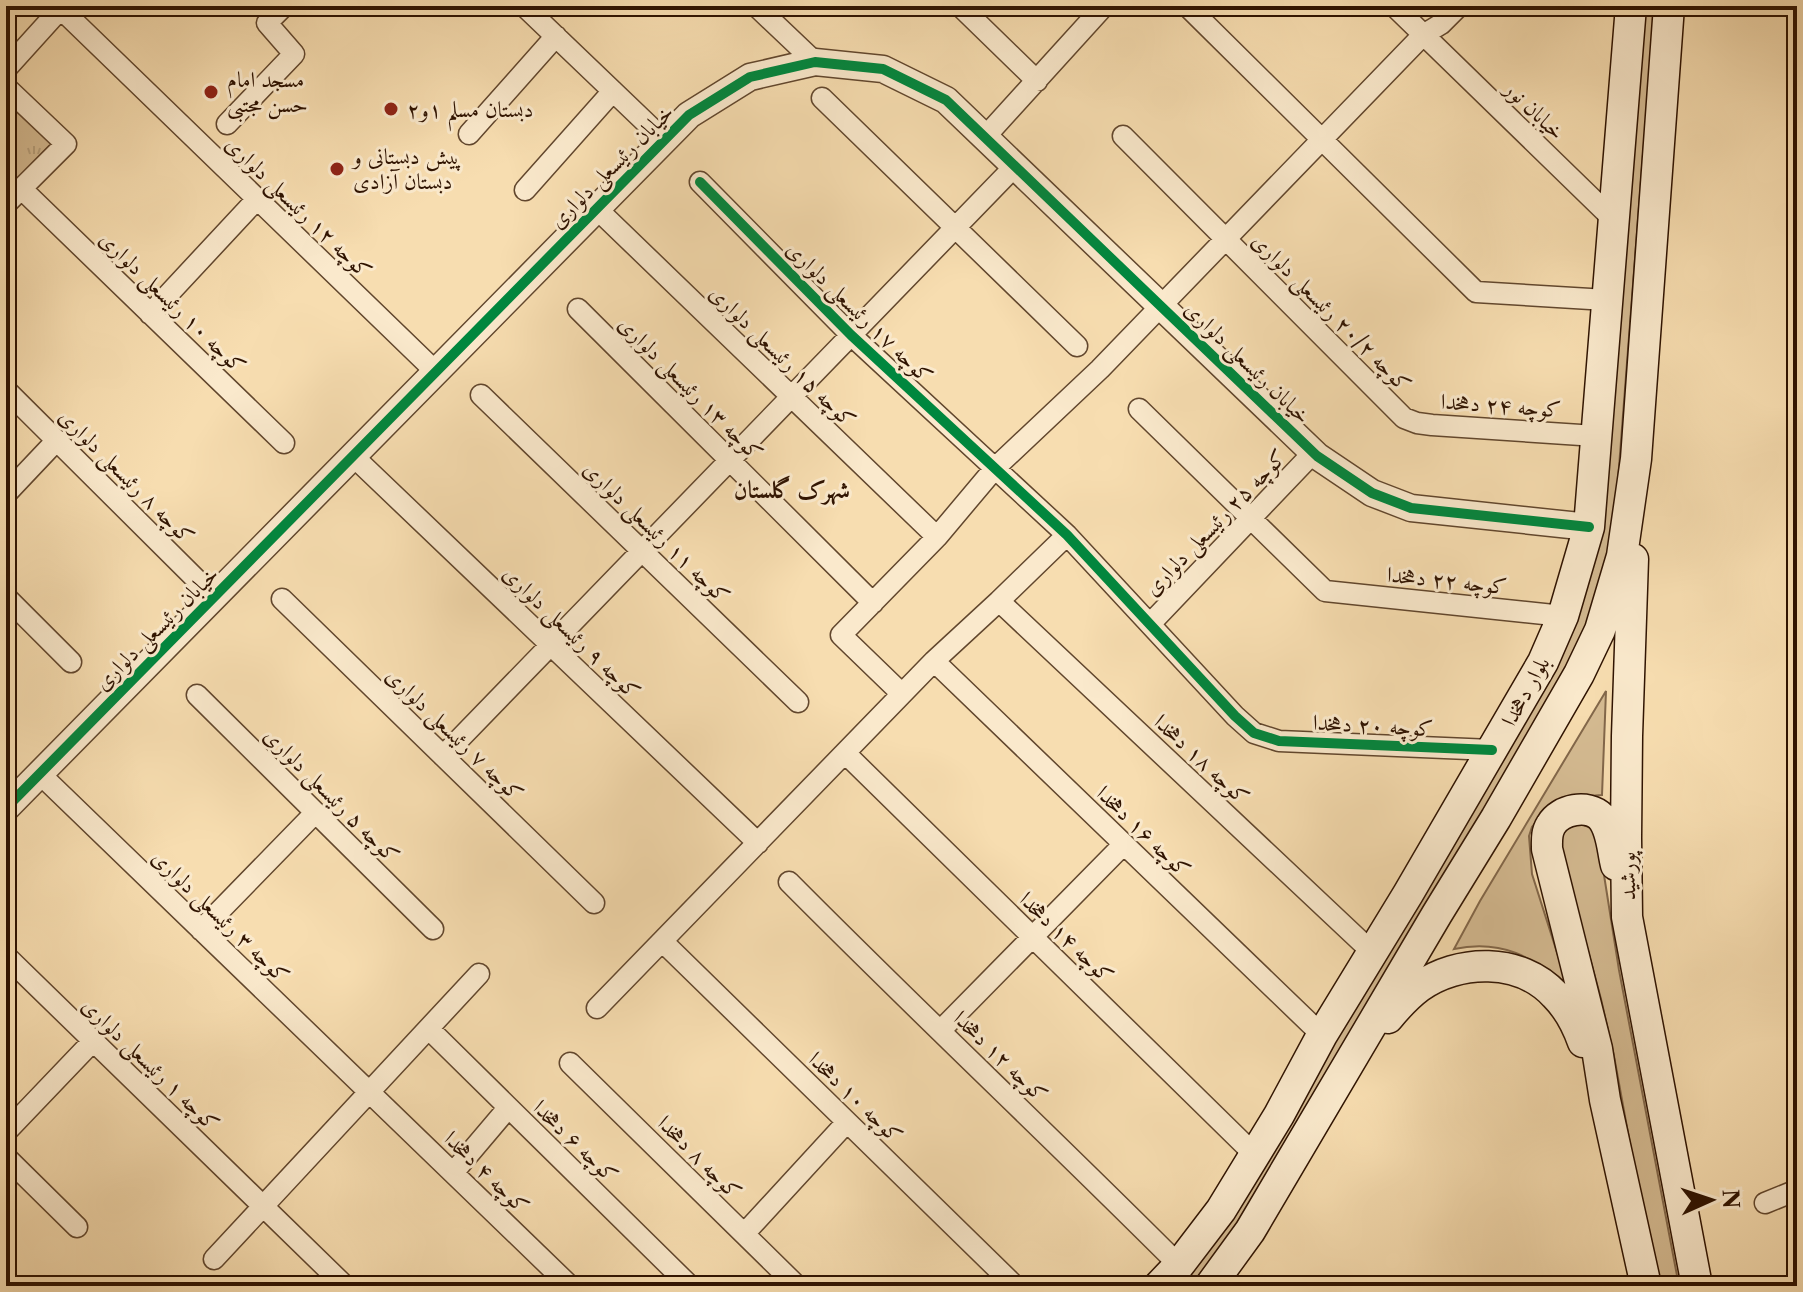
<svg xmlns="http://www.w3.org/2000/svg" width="1803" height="1292" font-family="'Libre Caslon Text',Amiri,serif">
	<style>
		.green { fill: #d5bb92; stroke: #82674a; stroke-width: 2 }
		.park { fill: url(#park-tufts); stroke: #82674a; stroke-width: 2 }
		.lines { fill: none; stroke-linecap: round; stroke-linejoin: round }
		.minor-casing { stroke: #61462d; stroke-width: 23 }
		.tertiary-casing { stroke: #61462d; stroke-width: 29 }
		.secondary-casing { stroke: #2f1301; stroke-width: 33 }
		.minor { stroke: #fae9cc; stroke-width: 20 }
		.tertiary { stroke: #fae9cc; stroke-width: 26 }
		.secondary { stroke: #fae9cc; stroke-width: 30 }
		.cycleway-casing { stroke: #fae9cc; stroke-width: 15 }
		.cycleway { stroke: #00873e; stroke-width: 10 }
		.poi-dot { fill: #8f2418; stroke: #fae9cc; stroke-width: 3 }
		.labels { text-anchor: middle; stroke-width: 6; stroke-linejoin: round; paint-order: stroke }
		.poi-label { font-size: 22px; fill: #2f1301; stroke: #fae9cc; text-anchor: start }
		.street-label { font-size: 22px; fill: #2f1301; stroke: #fae9cc }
		.neighbourhood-label { font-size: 24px; font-weight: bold; fill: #2f1301; stroke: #fae9cc }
	</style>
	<defs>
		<pattern id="park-tufts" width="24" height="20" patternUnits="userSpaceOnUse" patternTransform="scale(2)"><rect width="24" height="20" fill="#d5bb92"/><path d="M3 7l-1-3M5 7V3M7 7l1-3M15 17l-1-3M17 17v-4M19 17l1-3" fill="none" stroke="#b7a07c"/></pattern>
	</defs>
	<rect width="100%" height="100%" fill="#f7ddb0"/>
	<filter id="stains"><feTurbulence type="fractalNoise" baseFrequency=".0025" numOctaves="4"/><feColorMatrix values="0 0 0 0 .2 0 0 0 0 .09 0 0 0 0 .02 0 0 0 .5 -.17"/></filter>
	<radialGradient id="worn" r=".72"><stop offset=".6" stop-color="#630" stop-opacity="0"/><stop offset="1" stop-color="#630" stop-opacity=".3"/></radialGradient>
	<path class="green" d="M1642 6H1657L1643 154 1617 493 1610 552 1593 613 1563 676 1219 1256 1193 1286H1177L1573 621Z
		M1606 691 1602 795 1575 797 1546 809 1532 827 1529 836 1532 874 1568 987C1533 957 1502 939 1454 949L1480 901Z
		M1581 824 1591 828 1598 837 1619 970 1679 1286H1656L1614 1056 1601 999 1558 840C1564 830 1570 826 1581 824Z"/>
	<path class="park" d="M6 96 53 142 6 191Z"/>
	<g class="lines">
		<defs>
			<path id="minor" d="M524 6 664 140
				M756 6 815 62
				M960 6 1037 81
				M1187 6 1476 292 1607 300
				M1394 6 1614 220
				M61 9 436 372
				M6 69 63 6
				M6 87 66 144 6 204
				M822 98 1077 346
				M227 124 294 54 267 23 284 6
				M469 134 556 36
				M1123 136 1404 418 1417 423 1432 425 1596 436
				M985 137 1104 6
				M700 182 851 335 1067 535 1235 716 1254 733 1279 741 1492 750
				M525 190 613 91
				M29 196 284 443
				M597 209 937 537
				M578 309 873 603
				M150 314 257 199
				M6 390 214 597
				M481 395 798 702
				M1139 409 1325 591 1563 616
				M353 456 758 843
				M6 494 57 440
				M6 597 71 662
				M282 599 594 903
				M999 601 1372 952
				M1150 624 1313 453
				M934 661 1322 1035
				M902 694 841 635 937 537 995 468 1100 369 1423 35 1441 24 1459 6
				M197 695 433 929
				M845 753 1255 1155
				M443 756 1015 166
				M40 774 570 1286
				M789 882C917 1011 1050 1136 1179 1265
				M201 930 315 813
				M663 942 1015 1286
				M6 956 345 1286
				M597 1008 934 661 999 601 1067 535
				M429 1029 690 1286
				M940 1031 1124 844
				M570 1063 797 1286
				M6 1132 93 1041
				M6 1157 77 1227
				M458 1167 508 1108
				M1765 1203 1797 1190
				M744 1234 847 1122
				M214 1259 479 974"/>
			<path id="tertiary" d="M6 808 689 115 750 77 815 62 883 69 946 100 1317 456 1372 493 1411 508 1589 527"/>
			<path id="secondary" d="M1633 559 1627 736 1626 838 1627 917 1697 1286
				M1616 865C1612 849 1612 829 1601 817 1588 804 1560 809 1551 825 1546 833 1547 840 1547 849L1597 1049 1605 1100 1646 1286
				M1388 1018C1397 1007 1407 996 1419 987 1458 959 1520 957 1555 995 1568 1008 1577 1025 1583 1042
				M1159 1286 1179 1265 1221 1210 1279 1115 1322 1035 1408 894 1543 662 1563 616 1589 527 1631 6
				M1210 1286 1250 1231 1437 914 1496 818 1579 674 1600 630 1622 556 1636 459 1669 6"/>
		</defs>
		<use href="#minor" class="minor-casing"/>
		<use href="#tertiary" class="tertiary-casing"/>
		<use href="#secondary" class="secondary-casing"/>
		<use href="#minor" class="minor"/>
		<use href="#tertiary" class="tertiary"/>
		<use href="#secondary" class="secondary"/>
		<defs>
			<path id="cycleway" d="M700 182 851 335 1067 535 1235 716 1254 733 1279 741 1492 750
				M6 808 689 115 750 77 815 62 883 69 946 100 1317 456 1372 493 1411 508 1589 527"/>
		</defs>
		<use href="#cycleway" class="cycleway-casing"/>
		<use href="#cycleway" class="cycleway"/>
	</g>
	<g class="poi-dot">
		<circle cx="211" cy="92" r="8"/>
		<circle cx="391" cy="109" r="8"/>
		<circle cx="337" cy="169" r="8"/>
	</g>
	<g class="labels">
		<g class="poi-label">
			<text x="227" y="87">مسجد امام<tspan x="227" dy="25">حسن مجتبی</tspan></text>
			<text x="407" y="117">دبستان مسلم ۱و۲</text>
			<text x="353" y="164">پیش دبستانی و<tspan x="353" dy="25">دبستان آزادی</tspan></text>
		</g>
		<g class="street-label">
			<text transform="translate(1535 110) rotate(44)" y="8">خیابان نور</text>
			<text transform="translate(611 166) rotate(-45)" y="8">خیابان رئیسعلی دلواری</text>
			<text transform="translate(299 207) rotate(44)" y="8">کوچه ۱۲ رئیسعلی دلواری</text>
			<text transform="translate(173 302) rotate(44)" y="8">کوچه ۱۰ رئیسعلی دلواری</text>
			<text transform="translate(860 312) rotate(44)" y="8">کوچه ۱۷ رئیسعلی دلواری</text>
			<text transform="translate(1332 312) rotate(45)" y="8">کوچه ۲۰/۲ رئیسعلی دلواری</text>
			<text transform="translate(783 356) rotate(44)" y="8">کوچه ۱۵ رئیسعلی دلواری</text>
			<text transform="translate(1248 362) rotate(44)" y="8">خیابان رئیسعلی دلواری</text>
			<text transform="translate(691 388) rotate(45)" y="8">کوچه ۱۳ رئیسعلی دلواری</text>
			<text transform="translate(1501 405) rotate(4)" y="8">کوچه ۲۴ دهخدا</text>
			<text transform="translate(127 476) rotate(45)" y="8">کوچه ۸ رئیسعلی دلواری</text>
			<text transform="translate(1215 522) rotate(-46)" y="8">کوچه ۲۵ رئیسعلی دلواری</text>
			<text transform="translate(657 532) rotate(44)" y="8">کوچه ۱۱ رئیسعلی دلواری</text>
			<text transform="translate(1447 580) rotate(6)" y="8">کوچه ۲۲ دهخدا</text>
			<text transform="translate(156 628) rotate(-45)" y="8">خیابان رئیسعلی دلواری</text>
			<text transform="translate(572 632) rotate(44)" y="8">کوچه ۹ رئیسعلی دلواری</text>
			<text transform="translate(1525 691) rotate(-61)" y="8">بلوار دهخدا</text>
			<text transform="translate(1373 725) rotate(3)" y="8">کوچه ۲۰ دهخدا</text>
			<text transform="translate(455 734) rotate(44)" y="8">کوچه ۷ رئیسعلی دلواری</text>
			<text transform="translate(1202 759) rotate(43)" y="8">کوچه ۱۸ دهخدا</text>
			<text transform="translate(332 795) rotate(45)" y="8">کوچه ۵ رئیسعلی دلواری</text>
			<text transform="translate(1144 831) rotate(44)" y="8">کوچه ۱۶ دهخدا</text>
			<text transform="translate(1627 876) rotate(-91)" y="8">پورشید</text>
			<text transform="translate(221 916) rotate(44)" y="8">کوچه ۳ رئیسعلی دلواری</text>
			<text transform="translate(1067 937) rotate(44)" y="8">کوچه ۱۴ دهخدا</text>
			<text transform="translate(1001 1056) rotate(44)" y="8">کوچه ۱۲ دهخدا</text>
			<text transform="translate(151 1064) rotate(44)" y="8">کوچه ۱ رئیسعلی دلواری</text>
			<text transform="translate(856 1097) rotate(44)" y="8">کوچه ۱۰ دهخدا</text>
			<text transform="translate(576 1141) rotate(44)" y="8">کوچه ۶ دهخدا</text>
			<text transform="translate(700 1157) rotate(45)" y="8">کوچه ۸ دهخدا</text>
			<text transform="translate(487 1172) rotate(44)" y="8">کوچه ۴ دهخدا</text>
		</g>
		<g class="neighbourhood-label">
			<text x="792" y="498">شهرک گلستان</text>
		</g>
	</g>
	<rect width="1803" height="1292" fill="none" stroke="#f7ddb0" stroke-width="32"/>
	<rect x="8" y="8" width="1787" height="1276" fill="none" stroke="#2f1301" stroke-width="4"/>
	<rect x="16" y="16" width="1771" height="1260" fill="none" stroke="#2f1301" stroke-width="2"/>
	<g transform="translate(1711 1200) rotate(87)" stroke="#fae9cc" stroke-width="6" paint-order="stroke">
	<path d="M0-6L14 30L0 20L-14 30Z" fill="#2f1301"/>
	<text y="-12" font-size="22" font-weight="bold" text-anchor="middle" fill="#2f1301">N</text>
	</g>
	<rect width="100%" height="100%" filter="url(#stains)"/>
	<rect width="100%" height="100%" fill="url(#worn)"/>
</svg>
